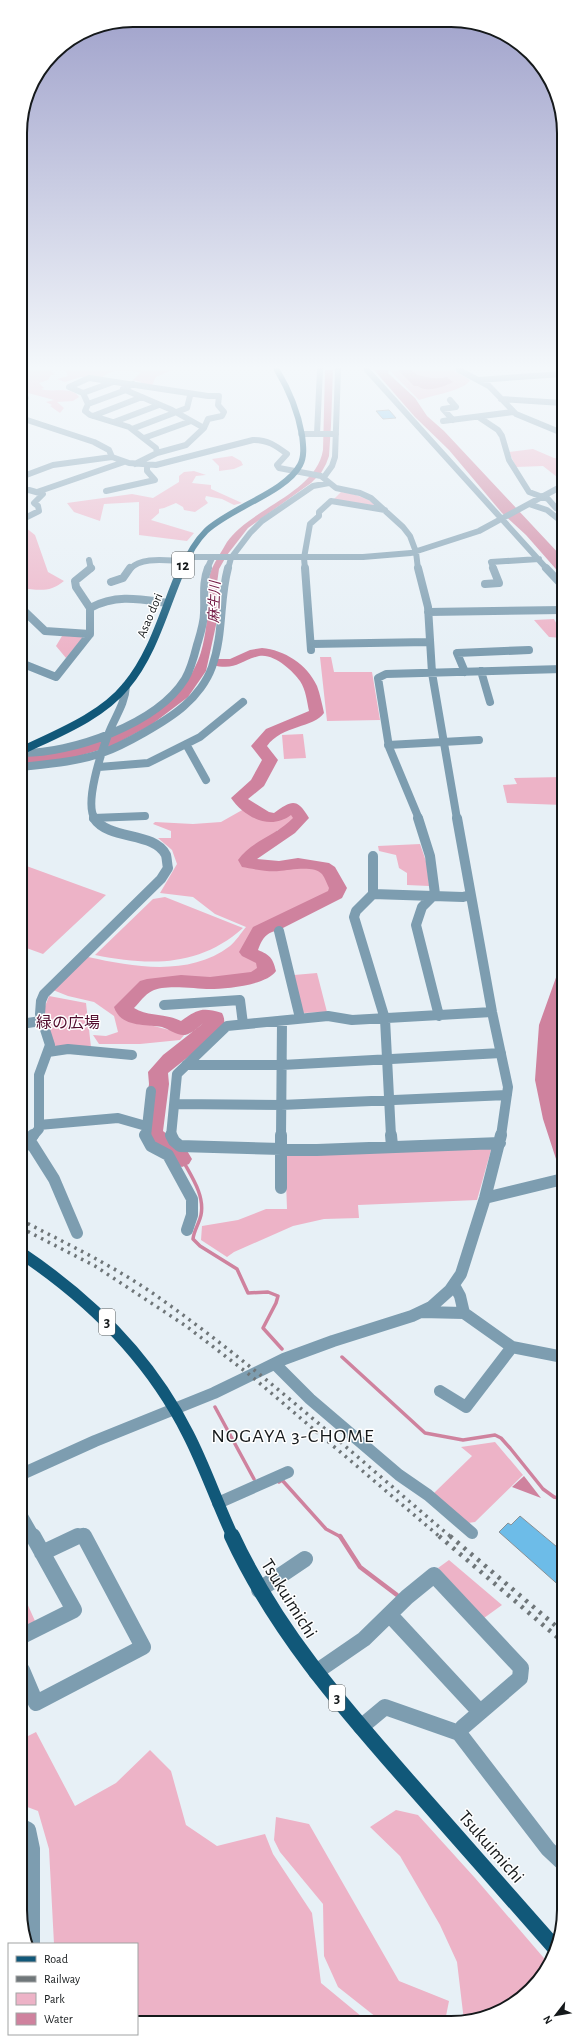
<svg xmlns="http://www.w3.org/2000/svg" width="584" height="2043" font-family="'Alegreya Sans','Noto Sans JP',sans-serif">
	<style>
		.green { fill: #edb3c7 }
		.water { fill: #cf829e }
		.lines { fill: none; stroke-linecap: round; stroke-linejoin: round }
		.stream-far1 { stroke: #cf829e; stroke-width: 3.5 }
		.stream { stroke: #cf829e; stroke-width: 4.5 }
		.river { fill: #cf829e; fill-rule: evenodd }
		.building { fill: #6dbce8; stroke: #889196 }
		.minor-far4 { stroke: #7d9db0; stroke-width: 6 }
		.minor-far3 { stroke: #7d9db0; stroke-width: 8 }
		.minor-far2 { stroke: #7d9db0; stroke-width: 10 }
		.minor-far1 { stroke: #7d9db0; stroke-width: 12 }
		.minor { stroke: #7d9db0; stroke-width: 16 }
		.major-far3 { stroke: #115879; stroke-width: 6 }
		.major-far2 { stroke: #115879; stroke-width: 8 }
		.major-far1 { stroke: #115879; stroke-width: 12 }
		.major { stroke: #115879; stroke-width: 16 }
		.rail-far1 { stroke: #6f7679; stroke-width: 3.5; stroke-dasharray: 2.5 5; stroke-linecap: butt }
		.rail { stroke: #6f7679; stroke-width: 4.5; stroke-dasharray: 3 6; stroke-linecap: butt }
		.labels { text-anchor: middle; stroke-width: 3; stroke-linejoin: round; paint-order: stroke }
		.far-street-label { font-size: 13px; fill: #15191b; stroke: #fff }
		.far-water-label { font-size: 14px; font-style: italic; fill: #711742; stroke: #fff }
		.shield { fill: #fff; stroke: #5b5e5f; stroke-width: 1 }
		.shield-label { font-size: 15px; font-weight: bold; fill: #15191b }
		.park-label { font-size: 16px; fill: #510c2d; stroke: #fff }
		.near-street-label { font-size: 19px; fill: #15191b; stroke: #fff }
		.near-neighbourhood-label { font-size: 20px; letter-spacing: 1px; fill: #15191b; stroke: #fff }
		.rim { fill: none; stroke: #15191b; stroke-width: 2 }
	</style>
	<rect width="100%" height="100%" fill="#e7f0f6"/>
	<path class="green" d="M20 370H55L51 371 55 375H51L48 380 39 383 44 388 41 389C52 393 72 386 79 397L73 401 57 402 64 408 60 413 50 406 52 405 46 402 54 400 21 391Z
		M65 370H172L156 377 152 385 141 384V382L133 380 141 372C128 371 112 368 101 378L81 377 65 382 57 379 68 376Z
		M389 370H452L470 380C466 390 430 396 419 400Z
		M533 449 554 458 562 459V476L557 477 543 466 516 467 509 452Z
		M232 456 241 461 243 465 234 469 219 471V466L212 459Z
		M194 471 206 475 196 476 192 483 211 485V489L242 503 234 505 222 499 206 496 205 499 208 503 195 512 184 510 183 507 176 503 164 508 159 509V513L151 520 194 533 187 541 139 535V502L104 504 100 521 74 512 67 503 132 494 153 498 179 482V476L184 472Z
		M341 492C355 494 366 497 377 506L333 500Z
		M21 524 35 535 48 572 64 581C50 593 38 590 21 588Z
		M554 619 562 634H560L562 638 549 637 534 620Z
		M62 636H84L66 658 56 646Z
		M320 657H331L334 672H372L380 720 327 721Z
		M303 734 306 758 284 759 282 735Z
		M563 777V805L507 803 503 785 517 784 514 778Z
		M244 809C256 816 267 824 281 819 285 817 287 813 291 810L296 814 297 820 285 829 277 830V834L268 844 241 858V864C249 866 258 869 266 870 280 871 315 863 325 873 331 878 332 885 334 892 328 900 321 906 312 910 300 914 282 914 274 923L260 925 248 954 260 960 262 969 252 973 211 980H179L146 985 125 1005 117 1007 134 1021 185 1034 180 1040 140 1044H99L93 1035 106 1036 118 1032 114 1016 94 1002 68 996 53 990 88 957C134 967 189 977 230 946 236 941 241 933 246 927L215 914 193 897 160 893 177 864 172 850 158 838H171V831L153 824 155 822 193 824 221 822Z
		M420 844 427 864 429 886 407 885V873L399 868 396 855 379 851 378 846Z
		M21 864 106 895 43 954 21 946Z
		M165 897 243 928C199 967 150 966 95 955L153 899Z
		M317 973 327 1012 303 1013 294 975Z
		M49 996 86 1003 91 1047 55 1049 44 1009Z
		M488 1146 491 1150 477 1200 358 1205 359 1218 324 1219 293 1226 234 1252 227 1257 201 1240 202 1226 238 1220 266 1209H287L285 1152Z
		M495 1442 523 1475 475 1522 468 1523 434 1493 472 1456 461 1447Z
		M449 1560 502 1605 484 1618 438 1568Z
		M22 1592 35 1621 22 1629Z
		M36 1732 75 1806 116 1783 150 1750 171 1771 186 1825 217 1846 265 1834 273 1854 312 1913 321 1983 367 2021H137V1944H54L49 1849 38 1811 22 1805V1739Z
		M396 1810 418 1815 475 1878 549 1964C544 1971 541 1980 535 1985 518 2003 490 2021 464 2021L457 1962 440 1925 400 1856 370 1827Z
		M276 1817 309 1824 399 1981 449 2001 445 2021H381L338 1987 324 1956 323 1904 280 1852 274 1840Z"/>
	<path class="water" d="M325 370H333L331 425 329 456 326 464 321 473 311 483 248 528 227 555 219 569 217 583 216 625 206 671 188 697 151 725 112 746 73 758 21 764V756C73 755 95 741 140 717 154 710 169 703 180 691 188 682 198 663 201 652 206 635 207 618 209 601 209 593 208 583 210 574 213 564 222 551 227 542 251 508 316 493 323 450Z
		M374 370H389L388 373 415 398 427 416 444 431 562 557V576L526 535 502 513 449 450 415 417Z
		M398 370H412L417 375C428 377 435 380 447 377L453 382C444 387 426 393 418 386H414Z
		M563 958V1172L557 1162 543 1119 535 1080 539 1025Z
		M524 1476 541 1498 512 1487Z"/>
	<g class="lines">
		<path class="stream-far1" d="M182 1159C191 1176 205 1195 201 1215 199 1224 194 1230 193 1239L200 1246 237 1269 248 1293 268 1292 278 1296 276 1303 263 1328 282 1349
			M342 1357 425 1433 463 1440 495 1435 501 1438 510 1448 543 1489 554 1497 563 1499
			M215 1407 254 1479
			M279 1482 282 1480 326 1529 341 1537"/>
		<path class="stream" d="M340 1536 360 1567 397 1595"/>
		<path class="river" d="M262 648C284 650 307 664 317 686 320 694 322 704 324 713 314 728 282 725 267 746L278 760 264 786 248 799 269 812 274 813C292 800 297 798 309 818L295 833 257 859 279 861 298 858 329 863 335 867 347 888 342 898 279 930C266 933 263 937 258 950 270 955 273 958 276 971 267 985 226 989 210 989 195 989 165 984 152 991 145 994 139 1003 134 1008 149 1017 165 1013 181 1021 198 1009 202 1007 222 1013 225 1019 225 1023 222 1030L168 1073 169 1084 163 1131 186 1149 192 1159 189 1164 182 1167 175 1164 168 1156 153 1146 143 1131 149 1084 148 1072 163 1055 205 1022C199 1026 192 1034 185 1035 177 1036 169 1029 162 1027 146 1024 121 1028 114 1007L140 981 147 979 181 975 210 977 251 972 257 968 256 963 242 956 239 952 253 927 328 891 329 888C327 884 325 878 322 874 314 865 290 870 279 871 268 872 253 869 242 867L238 860C251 841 277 835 293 818L291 815C270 831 244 817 231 798L251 780 262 760 251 746 266 729 309 711C307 702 306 690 300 681 293 671 274 653 259 656 239 661 236 671 212 665L210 662 212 659H230L250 650Z"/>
	</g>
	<path class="building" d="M389 410 396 418 383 419 376 411Z
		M520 1516 563 1552V1589L499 1532 508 1523 511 1525Z"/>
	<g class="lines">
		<path class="minor-far4" d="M367 370 547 569
			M459 370 489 386 516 414 562 433
			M478 380 562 374
			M133 384 123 389 172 410 204 428 186 445 157 453
			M83 393 113 382
			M21 399 26 398
			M501 399 562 403
			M450 400 456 407 443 409 453 420
			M88 404 126 390
			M93 416 142 397
			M21 418 94 442 109 450 112 457
			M480 418 498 430 502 436 509 460 529 492 548 499 556 508
			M443 421 513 412
			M114 422 159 405
			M132 429 187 408 190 396
			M301 434H336
			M317 434 320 370
			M144 438 191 421
			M135 464 157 453 156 448 129 427 90 415 85 411 88 404 83 393 69 387 89 378 208 396H219L218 405 224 412 222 416 208 419 204 428
			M21 477 53 465 112 457 129 463 156 465 253 440C268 440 275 445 287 454L277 465 279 468 321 476 336 488 360 493 371 498 403 527 410 536 416 552 418 569
			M324 477 332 466 335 457 338 370
			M21 491 29 490 43 494 34 503 38 506 39 511 21 520
			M106 491 155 480 147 471V465
			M37 492 124 462
			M529 504 547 510 562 522
			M187 557H363L411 553 479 531 562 486
			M89 560 91 569
			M130 569C142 556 168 561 184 561
			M207 569 212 558
			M228 569 231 558 250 533 262 521 313 486 329 483
			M305 569 304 558 310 524 319 516V512L331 501 385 510
			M494 569 491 562 539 559"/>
		<path class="minor-far3" d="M305 568 311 650
			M418 568 428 607 432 673 457 819
			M546 568 562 585
			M111 582 123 578 130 568
			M485 584 499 583 493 568
			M21 608 45 631 90 634
			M90 608C116 594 139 599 167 603
			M428 612 562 610
			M311 644 429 642
			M21 663 56 677 90 634V608L76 587 75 581 91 568
			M481 671 490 702
			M465 672 457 653 529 650
			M186 744 206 780
			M388 745 479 740
			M21 753C71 754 157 724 185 679 191 669 194 657 197 645 200 635 204 623 204 613 205 597 202 583 208 568
			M21 767C49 764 76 762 102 753 123 746 167 721 184 706 196 696 207 681 212 667 224 633 219 601 228 568
			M99 767 148 763 200 737 243 702
			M93 818 145 816
			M95 819C84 804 101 753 108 735 114 718 125 705 126 686
			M419 819 389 747 378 678 386 674 562 669"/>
		<path class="minor-far2" d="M418 818 430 856 435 894 422 907 416 925 439 1016
			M457 818 492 1012 508 1087 501 1136
			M373 856V894L356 911 354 917 385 1019 391 1136
			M373 894 463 897 470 895
			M279 931 300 1018
			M164 1005 240 1000 243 1024
			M21 1024 41 1021
			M48 1052 68 1049 132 1055
			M186 1065H282L501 1053
			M174 1104 281 1105 507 1095
			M39 1125 118 1118 146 1126
			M33 1136 39 1129V1075L50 1045 40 1014 41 1001 44 994 161 879 168 868C167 864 167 859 166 855 154 831 109 841 94 818
			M146 1136 151 1091
			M171 1136 177 1074 227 1026 328 1016 352 1020 492 1012
			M281 1136 282 1022"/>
		<path class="minor-far1" d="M145 1135 151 1146 168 1155 192 1199V1215L187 1230
			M171 1135 174 1141 180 1146 317 1150 500 1143
			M391 1135 392 1146
			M30 1141 54 1179 77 1233
			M21 1150 33 1135
			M281 1188V1135
			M485 1198 563 1179
			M454 1285 460 1296 464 1313 512 1347 563 1357
			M421 1312 464 1313
			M275 1364 310 1399 399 1475 428 1495 472 1533
			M440 1391 466 1407 512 1347
			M22 1474 95 1441 214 1393 284 1359 333 1341 412 1316 431 1307 450 1290 461 1274 485 1198 501 1135
			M218 1503 288 1472
			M22 1516 34 1537
			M76 1537 83 1534 85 1537"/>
		<path class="minor" d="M42 1553 78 1536
			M259 1590 305 1559
			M390 1615 480 1712
			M22 1636 74 1610 33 1536
			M22 1670 36 1703 143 1647 84 1536
			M316 1672 364 1639 407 1597 434 1575 521 1668 520 1678 463 1727 459 1733
			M361 1727 385 1707 459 1733 548 1849 564 1864
			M22 1827 28 1830 32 1849V1944"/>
		<path class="major-far3" d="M182 569C188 555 196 541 206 531 230 508 286 492 300 465 305 456 303 444 302 435 298 412 289 390 277 370"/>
		<path class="major-far2" d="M21 751C56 734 101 717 126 686 154 653 165 606 182 568"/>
		<path class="major-far1" d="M21 1253C91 1300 150 1358 188 1434 205 1467 217 1503 233 1537"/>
		<path class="major" d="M232 1536C275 1629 341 1705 408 1781 457 1837 507 1893 556 1949"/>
		<path class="rail-far1" d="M21 1220C65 1243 110 1264 151 1292 257 1366 353 1454 451 1537
			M21 1228 95 1266 186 1326 250 1375 440 1537"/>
		<path class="rail" d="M439 1536 563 1642
			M450 1536 563 1632"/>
	</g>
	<linearGradient id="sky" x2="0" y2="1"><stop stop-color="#9ea0ca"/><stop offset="0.56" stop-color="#f4f8fb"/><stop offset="1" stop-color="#f4f8fb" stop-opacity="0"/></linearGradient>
	<rect width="584" height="656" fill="url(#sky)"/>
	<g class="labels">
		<g class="far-street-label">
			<text transform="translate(149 615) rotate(-67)" y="5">Asao dori</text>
		</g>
		<g class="far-water-label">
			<text transform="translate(214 602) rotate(-88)" y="5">麻生川</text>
		</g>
		<g class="shield">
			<rect x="172" y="552" width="22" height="26" rx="3"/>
			<rect x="99" y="1309" width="16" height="26" rx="3"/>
			<rect x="329" y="1685" width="16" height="26" rx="3"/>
		</g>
		<g class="shield-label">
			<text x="183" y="570">12</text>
			<text x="107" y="1327">3</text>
			<text x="337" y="1703">3</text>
		</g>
		<g class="park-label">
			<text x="68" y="1028">緑の広場</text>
		</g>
		<g class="near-street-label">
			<text transform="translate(290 1598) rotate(58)" y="7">Tsukuimichi</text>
			<text transform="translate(492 1846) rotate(49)" y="7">Tsukuimichi</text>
		</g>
		<g class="near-neighbourhood-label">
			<text x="293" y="1442">NOGAYA 3-CHOME</text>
		</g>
	</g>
	<path d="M0 0H584V2043H0ZM133 27H451A106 106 0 0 1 557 133V1910A106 106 0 0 1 451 2016H133A106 106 0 0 1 27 1910V133A106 106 0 0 1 133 27Z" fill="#fff" fill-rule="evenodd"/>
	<path class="rim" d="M133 27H451A106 106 0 0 1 557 133V1910A106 106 0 0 1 451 2016H133A106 106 0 0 1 27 1910V133A106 106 0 0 1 133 27Z"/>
	<rect x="8" y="1943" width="130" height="92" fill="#ffffff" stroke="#a1a3a4"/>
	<rect x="16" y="1956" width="20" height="6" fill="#115879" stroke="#a1a3a4"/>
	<text x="44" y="1963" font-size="12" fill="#15191b">Road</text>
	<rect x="16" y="1976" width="20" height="6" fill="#6f7679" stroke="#a1a3a4"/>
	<text x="44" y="1983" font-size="12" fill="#15191b">Railway</text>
	<rect x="16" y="1993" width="20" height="12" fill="#edb3c7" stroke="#a1a3a4"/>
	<text x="44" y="2003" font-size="12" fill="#15191b">Park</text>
	<rect x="16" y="2013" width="20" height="12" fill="#cf829e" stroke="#a1a3a4"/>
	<text x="44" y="2023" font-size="12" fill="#15191b">Water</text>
	<g transform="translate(556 2015) rotate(239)" stroke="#ffffff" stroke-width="3" paint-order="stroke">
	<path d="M0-3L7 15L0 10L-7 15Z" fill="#15191b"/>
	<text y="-6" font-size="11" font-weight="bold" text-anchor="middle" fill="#15191b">N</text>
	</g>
</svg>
